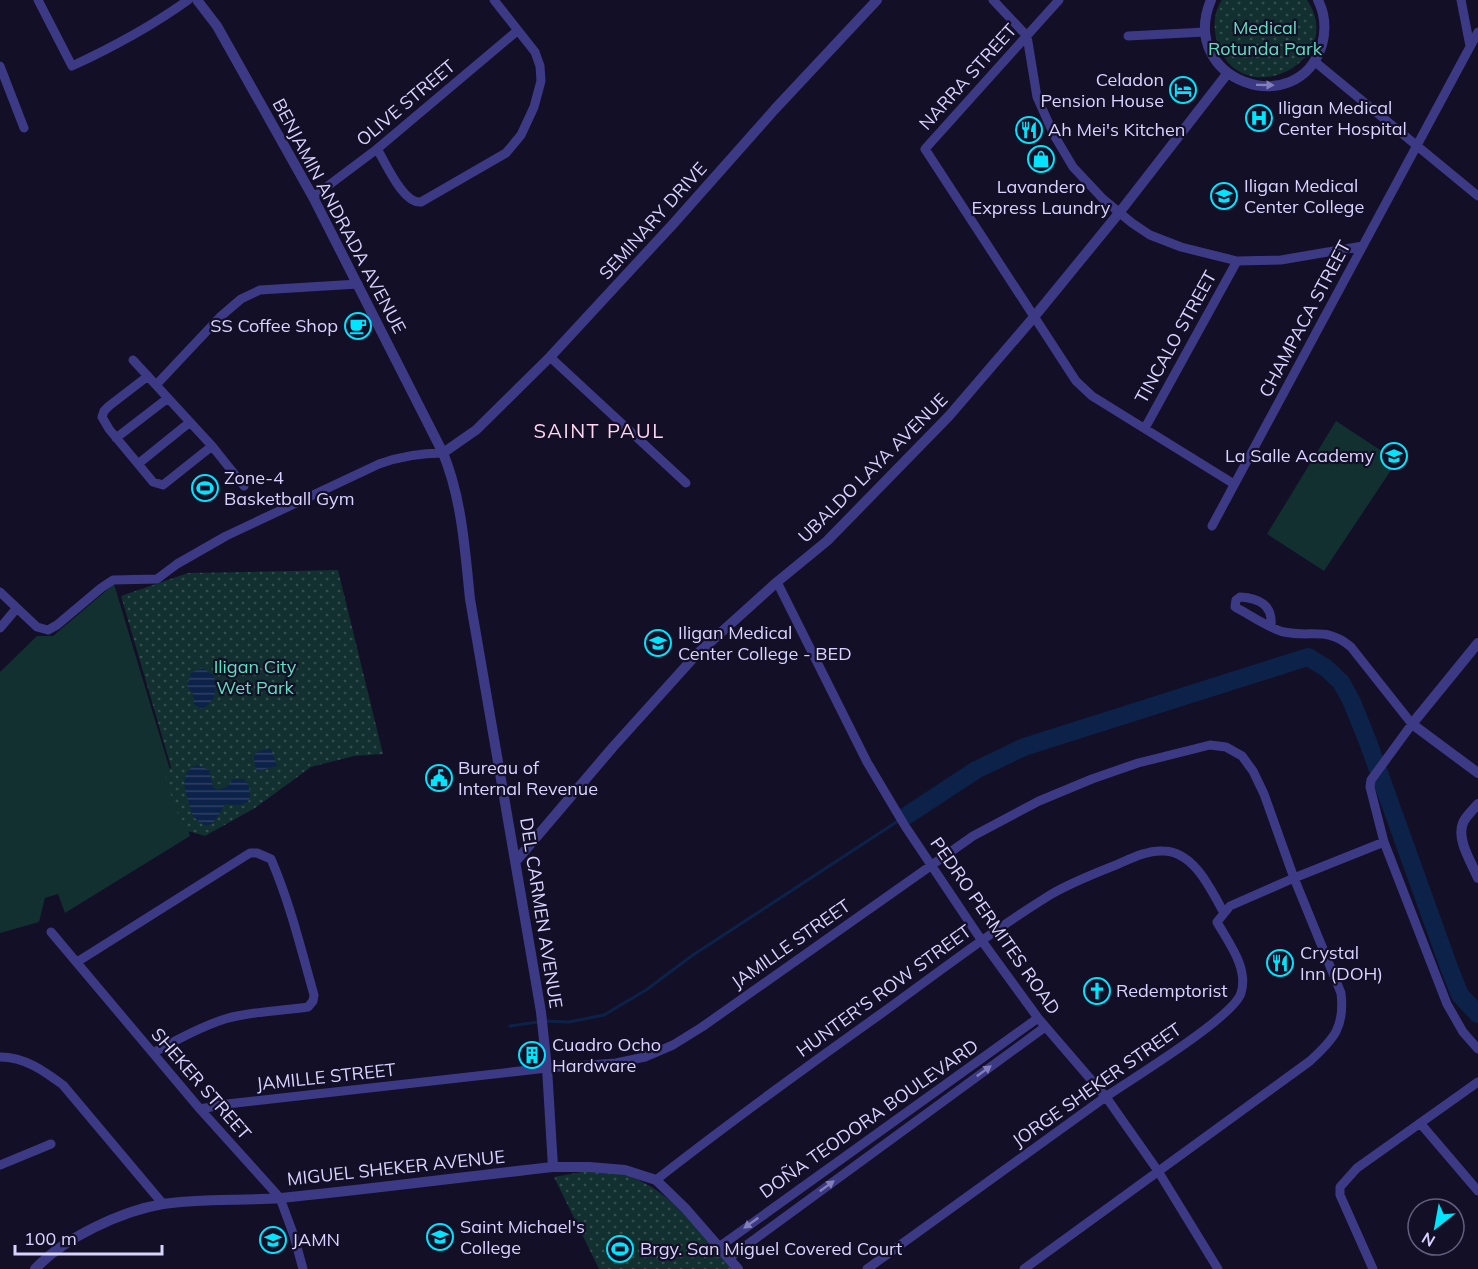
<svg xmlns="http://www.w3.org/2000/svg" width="1478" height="1269" font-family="Mulish,sans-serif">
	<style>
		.grass { fill: #12302f }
		.park { fill: url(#park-dots) }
		.water { fill: url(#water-rules) }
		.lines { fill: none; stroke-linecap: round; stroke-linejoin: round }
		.stream { stroke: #0c2248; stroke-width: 3 }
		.river { stroke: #0c2248; stroke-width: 18 }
		.minor { stroke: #3d3a85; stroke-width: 9 }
		.tertiary { stroke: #3d3a85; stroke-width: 10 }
		.oneway { fill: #837fbc }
		.labels { text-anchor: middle; stroke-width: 4.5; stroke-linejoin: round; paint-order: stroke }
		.park-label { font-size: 18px; fill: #5fe0c0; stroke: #130f26 }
		.street-label { font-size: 18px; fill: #d9d4ff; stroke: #130f26 }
		.poi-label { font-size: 18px; fill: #d9d4ff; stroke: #130f26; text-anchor: start }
		.neighbourhood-label { font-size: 20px; letter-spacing: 1.5px; fill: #ffd6f0; stroke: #130f26 }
	</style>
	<defs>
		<pattern id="park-dots" width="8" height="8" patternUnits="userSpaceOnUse" patternTransform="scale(1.5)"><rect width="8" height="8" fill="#12302f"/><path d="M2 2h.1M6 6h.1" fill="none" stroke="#344d4e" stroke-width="1.8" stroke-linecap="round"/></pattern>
		<pattern id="water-rules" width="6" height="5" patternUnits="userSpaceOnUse" patternTransform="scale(1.5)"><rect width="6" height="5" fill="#0c2248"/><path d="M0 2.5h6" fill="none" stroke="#2f4163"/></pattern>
	</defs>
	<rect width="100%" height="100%" fill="#130f26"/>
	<path class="grass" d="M1336 421 1397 461 1324 571 1267 534Z
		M114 584 190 836 65 913 58 894 45 898 39 922 0 933V672L37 636H53Z"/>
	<path class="park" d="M1222 0H1307C1348 60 1244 114 1218 45 1213 30 1213 13 1222 0Z
		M338 570 383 754 354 756 311 767 255 808 205 836 184 830 165 779 171 767 121 596 188 573Z
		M587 1171C598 1172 609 1172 620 1174 666 1183 704 1235 733 1269H599L554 1177Z"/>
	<path class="water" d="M202 668 213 675C219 688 215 703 201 709L194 704 193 694 187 686 191 673Z
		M271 749 277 766 257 771C251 753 253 752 271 749Z
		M197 765 209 770 213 787 218 790 228 786 233 779H243C250 784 252 794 248 802L239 805 226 804C216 816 212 837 193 816 188 799 175 773 197 765Z"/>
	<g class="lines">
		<path class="stream" d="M510 1026 545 1021 569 1022 604 1015 646 990 693 955 898 821"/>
		<path class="river" d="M906 816 976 770 1024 747 1308 657 1326 668 1341 682 1351 700 1368 742 1450 970 1460 995 1478 1014"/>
		<path class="minor" d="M38 0 72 66C113 47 152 26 188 0
			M993 0 1027 36 1037 97 1054 135 1073 167 1103 199 1132 223 1150 235 1181 247 1237 261 1281 260 1363 246
			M1059 0 925 149 1076 381 1092 396 1234 484
			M1461 0 1470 46
			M1128 36 1205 32
			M1314 61 1478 196
			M0 66 24 128
			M377 149C386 163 403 204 421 202L506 153 521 135 534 107 541 81 540 66 535 52 494 0
			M313 197 377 149 517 31
			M550 357 686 483
			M133 360 212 446 244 486
			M148 376 109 406 104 411 102 417 109 429 153 482 163 485 212 446
			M156 385 220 317 241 299 260 290 358 284
			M1145 428 1237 261
			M116 438 168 398
			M138 464 190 422
			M1212 526 1478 32
			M777 582 867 762 905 826 982 941 1038 1018 1106 1097 1158 1171 1218 1269
			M0 592 37 627 48 630 57 625 101 588 113 580 157 579 177 564 226 536 379 464C401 456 420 453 443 453
			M0 628 16 609
			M1384 842 1447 1004 1463 1032 1478 1049
			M51 932 200 1109 280 1198 294 1236 303 1269
			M77 962 250 853H257L271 859C290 903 301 949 314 995L313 1001 308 1007C281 1011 252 1011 225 1019 200 1027 176 1040 153 1053
			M0 1057C25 1057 44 1071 63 1085L163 1204
			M200 1109 227 1104 547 1068 616 1063 645 1057 673 1045 702 1027 973 836 1039 801 1092 779 1138 763 1210 745 1226 747 1242 756 1253 771 1264 794 1294 878 1341 993C1345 1027 1334 1039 1310 1061L1024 1269
			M1420 1123 1478 1191
			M0 1165 51 1144
			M656 1180C730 1122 806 1067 882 1013 937 973 992 931 1050 895 1070 883 1093 874 1116 865 1130 859 1147 850 1163 851 1194 851 1211 890 1224 913
			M719 1247 1038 1018
			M729 1258 1045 1027
			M867 1269C946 1212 1025 1155 1104 1098 1130 1080 1234 1017 1241 993 1249 968 1228 942 1217 922L1230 906 1294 878 1384 842 1370 787 1371 780 1412 724 1351 647C1327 626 1312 638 1284 632 1272 630 1247 613 1235 607L1236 600 1240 597C1259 598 1273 605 1271 626
			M1373 1269 1340 1195V1187L1357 1168 1478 1082"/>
		<path class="tertiary" d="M197 0 217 26 313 197 443 453C462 499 465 551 470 599L541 1012 547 1068 553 1167
			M1211 0C1177 80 1297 123 1322 45 1326 30 1325 14 1318 0
			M443 453 476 430 550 357 674 223 775 109 877 0
			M1478 643 1412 724 1478 773
			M1478 804C1473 810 1466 816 1463 823 1456 840 1472 863 1478 878
			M516 861 613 747 696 655 777 582 827 541 949 416 1034 317 1119 213 1227 74
			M35 1269C64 1238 121 1211 163 1204 201 1198 243 1201 281 1198 372 1189 462 1177 553 1167H589L625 1170 656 1180 685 1208 738 1269"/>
	</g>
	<defs><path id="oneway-solid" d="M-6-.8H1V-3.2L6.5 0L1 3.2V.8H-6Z" transform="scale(1.5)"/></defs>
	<g class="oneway">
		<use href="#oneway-solid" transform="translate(1265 85) rotate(1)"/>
		<use href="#oneway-solid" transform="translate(984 1071) rotate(-36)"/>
		<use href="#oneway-solid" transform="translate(827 1186) rotate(-36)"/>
		<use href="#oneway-solid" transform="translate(751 1223) rotate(144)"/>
	</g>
	<defs>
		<symbol id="hotel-ring" viewBox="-11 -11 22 22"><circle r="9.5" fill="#130f26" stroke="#00e5ff" stroke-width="1.5"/><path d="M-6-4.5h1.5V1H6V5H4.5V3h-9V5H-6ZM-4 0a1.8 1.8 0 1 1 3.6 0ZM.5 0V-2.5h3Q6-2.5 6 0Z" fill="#00e5ff"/></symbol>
		<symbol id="hospital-ring" viewBox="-11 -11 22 22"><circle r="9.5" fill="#130f26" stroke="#00e5ff" stroke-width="1.5"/><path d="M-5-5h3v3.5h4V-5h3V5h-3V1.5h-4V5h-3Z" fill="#00e5ff"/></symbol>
		<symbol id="restaurant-ring" viewBox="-11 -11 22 22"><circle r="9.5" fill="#130f26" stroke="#00e5ff" stroke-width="1.5"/><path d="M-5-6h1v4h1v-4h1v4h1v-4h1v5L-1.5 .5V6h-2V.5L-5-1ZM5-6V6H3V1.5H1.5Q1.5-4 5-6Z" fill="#00e5ff"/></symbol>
		<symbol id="shop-ring" viewBox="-11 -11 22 22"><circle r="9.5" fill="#130f26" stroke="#00e5ff" stroke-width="1.5"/><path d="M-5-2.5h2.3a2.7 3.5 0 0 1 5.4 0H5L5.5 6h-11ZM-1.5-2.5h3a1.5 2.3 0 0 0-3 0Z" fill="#00e5ff"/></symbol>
		<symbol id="university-ring" viewBox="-11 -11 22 22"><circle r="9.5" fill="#130f26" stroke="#00e5ff" stroke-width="1.5"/><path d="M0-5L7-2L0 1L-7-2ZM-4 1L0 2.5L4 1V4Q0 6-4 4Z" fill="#00e5ff"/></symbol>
		<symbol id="cafe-ring" viewBox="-11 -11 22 22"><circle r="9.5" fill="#130f26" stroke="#00e5ff" stroke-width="1.5"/><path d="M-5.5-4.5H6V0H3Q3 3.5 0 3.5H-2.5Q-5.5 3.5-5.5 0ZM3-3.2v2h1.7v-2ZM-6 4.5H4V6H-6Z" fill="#00e5ff"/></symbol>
		<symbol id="school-ring" viewBox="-11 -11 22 22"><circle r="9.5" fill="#130f26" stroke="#00e5ff" stroke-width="1.5"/><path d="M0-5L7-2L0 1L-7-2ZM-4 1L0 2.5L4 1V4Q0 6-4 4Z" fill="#00e5ff"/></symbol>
		<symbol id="stadium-ring" viewBox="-11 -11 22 22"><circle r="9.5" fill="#130f26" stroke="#00e5ff" stroke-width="1.5"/><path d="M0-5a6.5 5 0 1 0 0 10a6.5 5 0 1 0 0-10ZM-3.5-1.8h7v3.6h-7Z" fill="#00e5ff"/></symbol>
		<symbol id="civic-ring" viewBox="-11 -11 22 22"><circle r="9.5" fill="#130f26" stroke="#00e5ff" stroke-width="1.5"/><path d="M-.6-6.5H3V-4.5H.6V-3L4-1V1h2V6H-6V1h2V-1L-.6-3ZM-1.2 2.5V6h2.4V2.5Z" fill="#00e5ff"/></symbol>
		<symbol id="church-ring" viewBox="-11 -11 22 22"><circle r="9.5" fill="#130f26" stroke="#00e5ff" stroke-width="1.5"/><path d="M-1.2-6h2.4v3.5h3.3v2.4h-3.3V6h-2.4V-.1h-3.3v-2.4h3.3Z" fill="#00e5ff"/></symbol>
		<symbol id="building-ring" viewBox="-11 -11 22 22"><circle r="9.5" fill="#130f26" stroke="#00e5ff" stroke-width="1.5"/><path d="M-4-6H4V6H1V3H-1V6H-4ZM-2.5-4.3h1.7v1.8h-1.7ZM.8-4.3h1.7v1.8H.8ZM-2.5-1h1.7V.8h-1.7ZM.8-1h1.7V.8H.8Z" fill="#00e5ff"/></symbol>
	</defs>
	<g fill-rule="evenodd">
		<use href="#hotel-ring" x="1168" y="75" width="30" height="30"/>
		<use href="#hospital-ring" x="1244" y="103" width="30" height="30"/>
		<use href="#restaurant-ring" x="1014" y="115" width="30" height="30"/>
		<use href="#shop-ring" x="1026" y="144" width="30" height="30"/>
		<use href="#university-ring" x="1209" y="181" width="30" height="30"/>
		<use href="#cafe-ring" x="343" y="311" width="30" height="30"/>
		<use href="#school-ring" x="1379" y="441" width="30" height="30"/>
		<use href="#stadium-ring" x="190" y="473" width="30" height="30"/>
		<use href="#school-ring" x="643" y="628" width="30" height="30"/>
		<use href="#civic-ring" x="424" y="763" width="30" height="30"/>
		<use href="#restaurant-ring" x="1265" y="948" width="30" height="30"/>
		<use href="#church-ring" x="1082" y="976" width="30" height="30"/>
		<use href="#building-ring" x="517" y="1040" width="30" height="30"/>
		<use href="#university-ring" x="425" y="1222" width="30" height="30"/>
		<use href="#school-ring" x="258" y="1225" width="30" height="30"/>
		<use href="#stadium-ring" x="605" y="1234" width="30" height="30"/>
	</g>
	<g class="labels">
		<g class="park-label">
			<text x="1265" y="34">Medical<tspan x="1265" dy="21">Rotunda Park</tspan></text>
			<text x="255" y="673">Iligan City<tspan x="255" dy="21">Wet Park</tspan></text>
		</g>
		<g class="street-label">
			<text transform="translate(968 77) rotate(-48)" y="6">NARRA STREET</text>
			<text transform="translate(406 103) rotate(-40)" y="6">OLIVE STREET</text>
			<text transform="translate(339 216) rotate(62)" y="6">BENJAMIN ANDRADA AVENUE</text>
			<text transform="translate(653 221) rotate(-48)" y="6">SEMINARY DRIVE</text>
			<text transform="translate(1305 319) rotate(-62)" y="6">CHAMPACA STREET</text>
			<text transform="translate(1176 337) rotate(-61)" y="6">TINCALO STREET</text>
			<text transform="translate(873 468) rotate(-45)" y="6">UBALDO LAYA AVENUE</text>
			<text transform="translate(541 913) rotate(81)" y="6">DEL CARMEN AVENUE</text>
			<text transform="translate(995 926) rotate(55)" y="6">PEDRO PERMITES ROAD</text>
			<text transform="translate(791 944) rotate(-35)" y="6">JAMILLE STREET</text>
			<text transform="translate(884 991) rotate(-36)" y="6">HUNTER'S ROW STREET</text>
			<text transform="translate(326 1077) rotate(-6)" y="6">JAMILLE STREET</text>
			<text transform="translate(201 1084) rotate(49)" y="6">SHEKER STREET</text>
			<text transform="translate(1097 1085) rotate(-35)" y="6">JORGE SHEKER STREET</text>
			<text transform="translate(869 1119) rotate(-35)" y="6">DOÑA TEODORA BOULEVARD</text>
			<text transform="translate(396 1168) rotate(-6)" y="6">MIGUEL SHEKER AVENUE</text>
		</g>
		<g class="poi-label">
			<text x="1164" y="86" text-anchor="end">Celadon<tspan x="1164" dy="21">Pension House</tspan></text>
			<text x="1278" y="114">Iligan Medical<tspan x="1278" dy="21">Center Hospital</tspan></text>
			<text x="1048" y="136">Ah Mei's Kitchen</text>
			<text x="1244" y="192">Iligan Medical<tspan x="1244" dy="21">Center College</tspan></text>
			<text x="1041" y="193" text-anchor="middle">Lavandero<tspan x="1041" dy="21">Express Laundry</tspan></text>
			<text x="338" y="332" text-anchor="end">SS Coffee Shop</text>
			<text x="1374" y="462" text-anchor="end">La Salle Academy</text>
			<text x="224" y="484">Zone-4<tspan x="224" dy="21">Basketball Gym</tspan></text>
			<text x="678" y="639">Iligan Medical<tspan x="678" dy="21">Center College - BED</tspan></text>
			<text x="458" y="774">Bureau of<tspan x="458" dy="21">Internal Revenue</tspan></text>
			<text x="1300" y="959">Crystal<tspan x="1300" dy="21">Inn (DOH)</tspan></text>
			<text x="1116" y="997">Redemptorist</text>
			<text x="552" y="1051">Cuadro Ocho<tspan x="552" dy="21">Hardware</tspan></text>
			<text x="460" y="1233">Saint Michael's<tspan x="460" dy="21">College</tspan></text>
			<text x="292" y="1246">JAMN</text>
			<text x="640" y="1255">Brgy. San Miguel Covered Court</text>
		</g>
		<g class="neighbourhood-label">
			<text x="599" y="438">SAINT PAUL</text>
		</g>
	</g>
	<g transform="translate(1436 1227) rotate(211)"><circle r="28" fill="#130f26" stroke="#625e7d" stroke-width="1.5"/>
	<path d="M0-4.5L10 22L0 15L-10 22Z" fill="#00e5ff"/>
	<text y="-9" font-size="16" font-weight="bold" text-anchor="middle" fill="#d9d4ff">N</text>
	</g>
	<path d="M15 1245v9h147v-9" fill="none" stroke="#d9d4ff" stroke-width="3"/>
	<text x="24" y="1245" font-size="18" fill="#d9d4ff" stroke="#130f26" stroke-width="4.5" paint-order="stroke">100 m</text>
</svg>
